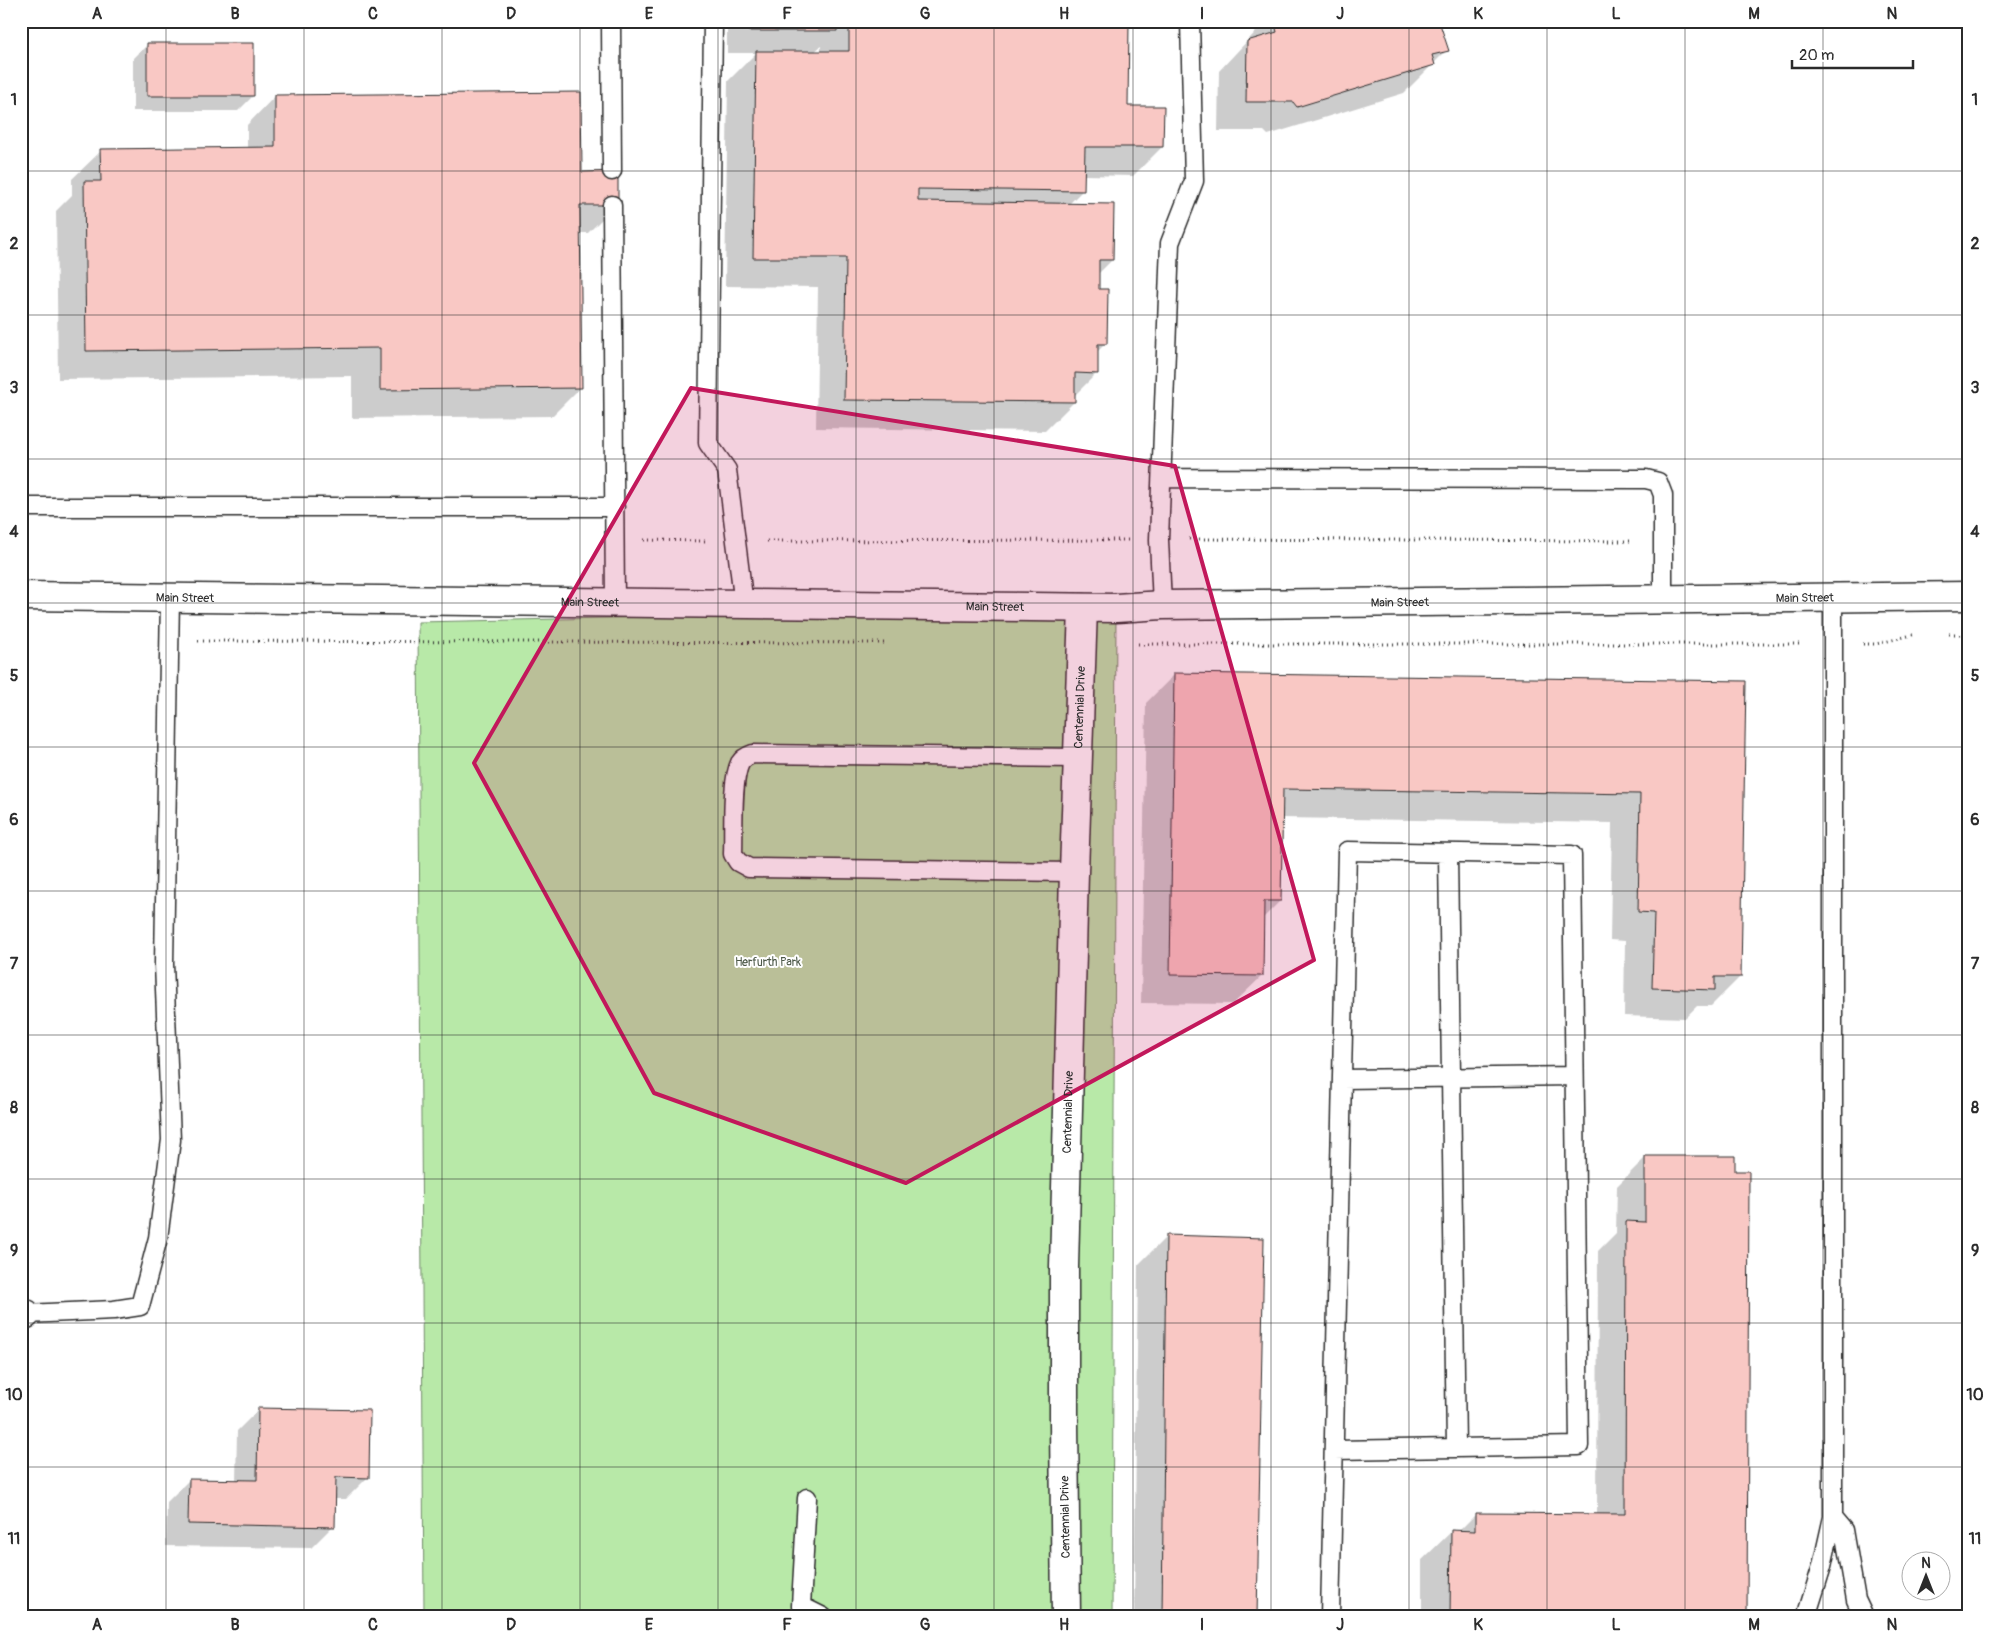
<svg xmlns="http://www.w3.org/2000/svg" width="1989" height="1638" font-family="Pangolin,sans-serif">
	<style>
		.green { fill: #b8e9a8; stroke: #728a6a }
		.shadow { fill: #0003; fill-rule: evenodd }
		.building { fill: #f9c8c4; stroke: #2b2b2b }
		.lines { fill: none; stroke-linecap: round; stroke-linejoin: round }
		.lane-casing { stroke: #2b2b2b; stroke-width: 21 }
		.street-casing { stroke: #2b2b2b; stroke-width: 31 }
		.secondary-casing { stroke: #2b2b2b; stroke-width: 31 }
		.path { stroke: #2b2b2b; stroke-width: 3; stroke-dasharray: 1 4; stroke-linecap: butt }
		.lane { stroke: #fff; stroke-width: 18 }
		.street { stroke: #fff; stroke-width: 28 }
		.secondary { stroke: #fff; stroke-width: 28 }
		.marked { fill: #c2185b; fill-opacity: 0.2; stroke: #c2185b; stroke-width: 4; stroke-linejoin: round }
		.grid { fill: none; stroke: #2b2b2b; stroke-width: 1; stroke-opacity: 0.55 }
		.labels { text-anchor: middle; stroke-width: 4; stroke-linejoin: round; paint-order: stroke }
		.street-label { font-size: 12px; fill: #2b2b2b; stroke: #fff }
		.park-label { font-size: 12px; fill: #4e5a4a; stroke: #fff }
		.neatline { fill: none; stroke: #2b2b2b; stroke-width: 2 }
		.grid-label { font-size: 16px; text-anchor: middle; font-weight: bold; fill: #2b2b2b }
	</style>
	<rect width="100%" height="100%" fill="#fff"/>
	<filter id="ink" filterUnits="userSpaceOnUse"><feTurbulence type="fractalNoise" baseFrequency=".02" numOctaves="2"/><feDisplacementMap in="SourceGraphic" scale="10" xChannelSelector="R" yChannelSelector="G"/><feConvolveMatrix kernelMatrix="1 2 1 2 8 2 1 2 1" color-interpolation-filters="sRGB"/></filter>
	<g filter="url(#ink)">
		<path class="green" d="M1083 608H1116L1112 1617H424L418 622Z"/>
		<path class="shadow" d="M727 21H1128L1127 108 1162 147 1133 176 1083 175V190L1068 205 1112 260 1097 275V290L1106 343 1096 353V374L1074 396V402L1045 431 816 428 818 287 725 286 728 81 756 53H727ZM821 46V52H814Z
			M1266 21H1438L1447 50 1404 93 1268 135 1264 131H1218L1219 71Z
			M148 44 253 96 238 111H133V59Z
			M275 96 581 173 617 204 588 233H579L581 387 552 416 352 418V376L58 379 56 211 72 195V179L101 151 247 149V125Z
			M1175 674 1744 683 1740 977 1711 1006H1697L1685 1018 1624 1016 1625 941 1610 940 1612 823 1281 818 1280 901 1263 918 1262 976 1233 1004 1141 1003 1146 703Z
			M1646 1157 1745 1617H1422V1560L1451 1532H1458L1476 1514 1597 1515 1598 1251 1616 1233 1617 1186Z
			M1167 1236 1256 1617H1134L1138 1265Z
			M259 1409 368 1477 346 1499H334L333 1526 311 1548 166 1546 167 1502 189 1480 236 1481 237 1431Z"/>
		<path class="building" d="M749 21H837V31H749Z
			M849 21H1129L1128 106H1164L1163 147H1085L1084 191 918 189V201L1114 204 1113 260H1099V289H1108L1107 344H1098V374L1075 373V402L844 400 846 258H753L756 51H849Z
			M1274 21H1439L1449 51 1432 55 1435 65 1297 107 1293 102H1246L1247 41 1277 32Z
			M147 43H254V96H147Z
			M581 92 582 172 618 171V205H580L582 388 380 390V348L86 351 84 181H101L100 149 275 147V95Z
			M1174 673 1746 681 1741 977H1715V990L1652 988 1654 913 1638 912 1640 794 1283 789 1281 901H1264L1263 976 1170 975Z
			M1645 1156H1735V1171H1749L1747 1617H1450L1451 1530 1475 1531V1513L1625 1514 1626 1221 1645 1222Z
			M1166 1235 1264 1238 1257 1617H1162Z
			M258 1408 370 1410 369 1478 336 1477 335 1527 188 1524 189 1479 257 1480Z"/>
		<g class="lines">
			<defs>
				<path id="lane" d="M611 21 612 171
					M713 21 708 443 727 470 744 605
					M612 205 615 603
					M1162 478 1646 479 1658 482 1663 495V600
					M21 507H615
					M1162 605 1159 540 1170 243 1194 181 1190 21
					M1448 853 1456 1448
					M1074 872 749 868 738 862 733 854C734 832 731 781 740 763 743 758 747 756 753 754L1078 758
					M1342 1079 1574 1076
					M26 1314 114 1310 140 1306 158 1238 171 1140 164 964 170 597
					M807 1498 801 1606 823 1617
					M1833 1517 1844 1530 1856 1600 1864 1617
					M1330 1617 1347 851 1572 855 1579 1446 1334 1450
					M1806 1617 1822 1566 1833 1517V597"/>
				<g id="street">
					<path d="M21 1314H26"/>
					<path id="s1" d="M1066 1617 1064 1421V1267L1074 872 1083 608"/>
				</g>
				<g id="secondary">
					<path id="s2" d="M21 596 1116 608 1162 605 1968 596"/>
				</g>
			</defs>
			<use href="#lane" class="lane-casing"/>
			<use href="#street" class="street-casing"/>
			<use href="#secondary" class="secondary-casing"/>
			<path class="path" d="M1189 539 1633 541
				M644 540 706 541
				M767 541 1128 540
				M1949 634H1968
				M198 641 884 643
				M1138 644H1802
				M1863 644H1876L1916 634"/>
			<use href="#lane" class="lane"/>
			<use href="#street" class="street"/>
			<use href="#secondary" class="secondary"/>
		</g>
	</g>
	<path class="marked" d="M691 388 1175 466 1314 960 906 1183 654 1093 474 763Z"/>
	<path class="grid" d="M166 21V1617M304 21V1617M442 21V1617M580 21V1617M718 21V1617M856 21V1617M994 21V1617M1133 21V1617M1271 21V1617M1409 21V1617M1547 21V1617M1685 21V1617M1823 21V1617M21 171H1968M21 315H1968M21 459H1968M21 603H1968M21 747H1968M21 891H1968M21 1035H1968M21 1179H1968M21 1323H1968M21 1467H1968"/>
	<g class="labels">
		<g class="street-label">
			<text dy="4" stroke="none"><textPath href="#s2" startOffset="164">Main Street</textPath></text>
			<text dy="4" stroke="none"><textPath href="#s2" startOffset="1784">Main Street</textPath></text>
			<text dy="4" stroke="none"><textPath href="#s2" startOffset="569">Main Street</textPath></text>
			<text dy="4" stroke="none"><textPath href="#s2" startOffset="1379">Main Street</textPath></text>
			<text dy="4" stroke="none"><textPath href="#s2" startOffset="974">Main Street</textPath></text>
			<text dy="4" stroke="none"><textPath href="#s1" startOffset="910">Centennial Drive</textPath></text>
			<text dy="4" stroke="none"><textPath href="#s1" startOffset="505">Centennial Drive</textPath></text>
			<text transform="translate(1065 1517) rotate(-91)" y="4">Centennial Drive</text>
		</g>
		<g class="park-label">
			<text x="768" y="966">Herfurth Park</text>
		</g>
	</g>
	<rect width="1989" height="1638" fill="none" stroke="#fff" stroke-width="55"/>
	<g transform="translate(1926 1576)"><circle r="24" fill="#ffffff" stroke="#aaaaaa"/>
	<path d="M0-4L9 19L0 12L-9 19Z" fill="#2b2b2b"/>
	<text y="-8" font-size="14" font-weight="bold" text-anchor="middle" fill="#2b2b2b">N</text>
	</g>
	<path d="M1792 60v8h121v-8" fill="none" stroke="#2b2b2b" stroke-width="2.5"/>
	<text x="1799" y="60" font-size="15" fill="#2b2b2b" stroke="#ffffff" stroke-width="4" paint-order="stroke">20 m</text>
	<rect x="28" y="28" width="1934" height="1582" class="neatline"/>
	<g class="grid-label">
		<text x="97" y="19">A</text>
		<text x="235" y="19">B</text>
		<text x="373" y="19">C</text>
		<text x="511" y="19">D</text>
		<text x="649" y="19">E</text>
		<text x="787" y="19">F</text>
		<text x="925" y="19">G</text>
		<text x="1064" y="19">H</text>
		<text x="1202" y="19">I</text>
		<text x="1340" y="19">J</text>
		<text x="1478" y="19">K</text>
		<text x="1616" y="19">L</text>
		<text x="1754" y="19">M</text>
		<text x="1892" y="19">N</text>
		<text x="14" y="105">1</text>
		<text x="1975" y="105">1</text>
		<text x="14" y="249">2</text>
		<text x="1975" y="249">2</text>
		<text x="14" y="393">3</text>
		<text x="1975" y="393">3</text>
		<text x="14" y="537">4</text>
		<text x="1975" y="537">4</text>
		<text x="14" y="681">5</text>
		<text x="1975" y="681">5</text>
		<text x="14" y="825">6</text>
		<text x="1975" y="825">6</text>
		<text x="14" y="969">7</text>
		<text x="1975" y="969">7</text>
		<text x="14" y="1113">8</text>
		<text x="1975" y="1113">8</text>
		<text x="14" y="1256">9</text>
		<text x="1975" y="1256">9</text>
		<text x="14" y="1400">10</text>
		<text x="1975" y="1400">10</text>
		<text x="14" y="1544">11</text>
		<text x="1975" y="1544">11</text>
		<text x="97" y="1630">A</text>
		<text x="235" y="1630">B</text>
		<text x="373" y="1630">C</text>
		<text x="511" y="1630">D</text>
		<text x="649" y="1630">E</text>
		<text x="787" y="1630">F</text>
		<text x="925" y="1630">G</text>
		<text x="1064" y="1630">H</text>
		<text x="1202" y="1630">I</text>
		<text x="1340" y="1630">J</text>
		<text x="1478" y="1630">K</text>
		<text x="1616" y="1630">L</text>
		<text x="1754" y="1630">M</text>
		<text x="1892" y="1630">N</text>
	</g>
</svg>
